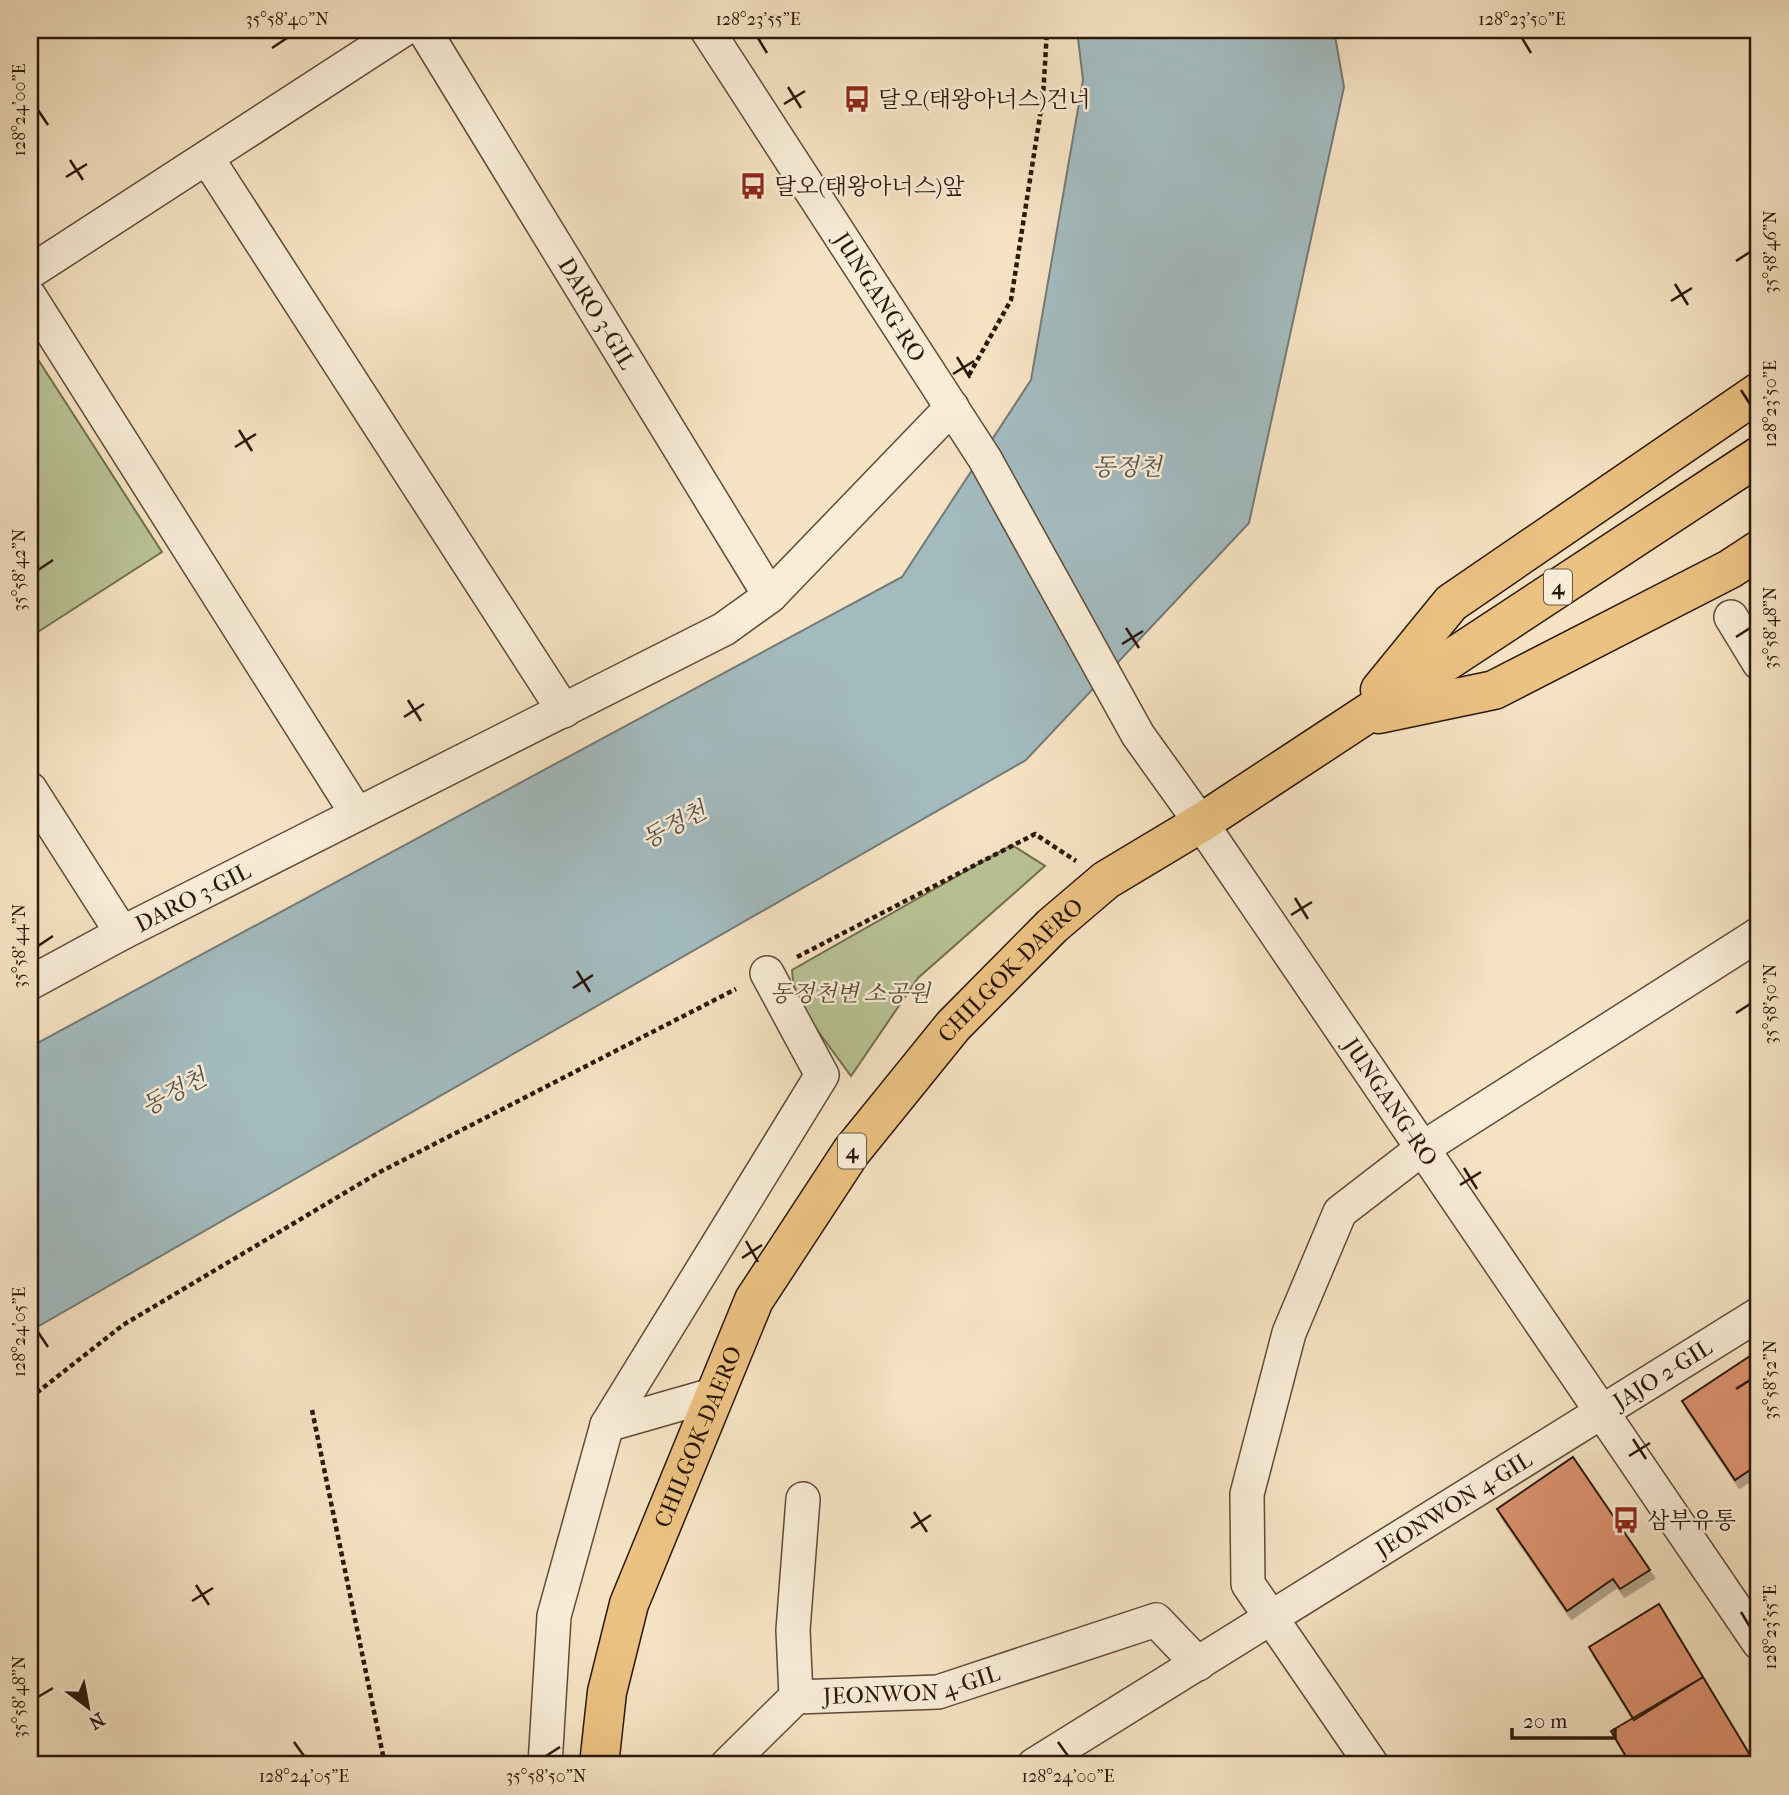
<svg xmlns="http://www.w3.org/2000/svg" width="1789" height="1795" font-family="'IM FELL French Canon','Noto Serif KR',serif">
	<style>
		.green { fill: #b9c496; stroke: #726e50; stroke-width: 2 }
		.water { fill: #a3bbbf; stroke: #737a77; stroke-width: 2 }
		.building { fill: #dd9371; stroke: #2b180a; stroke-width: 2; filter: url(#shadow) }
		.lines { fill: none; stroke-linecap: round; stroke-linejoin: round }
		.minor-casing { stroke: #5e4b38; stroke-width: 36 }
		.major-casing { stroke: #2b180a; stroke-width: 41 }
		.path { stroke: #2b180a; stroke-width: 4.5; stroke-dasharray: 5 3.5; stroke-linecap: butt }
		.minor { stroke: #f9edd8; stroke-width: 33 }
		.major { stroke: #ebc282; stroke-width: 38 }
		.ticks { fill: none; stroke: #2b180a; stroke-width: 2.5 }
		.labels { text-anchor: middle; stroke-width: 5; stroke-linejoin: round; paint-order: stroke }
		.shield { fill: #f9edd8; stroke: #695848; stroke-width: 2 }
		.shield-label { font-size: 21px; font-weight: bold; fill: #2b180a }
		.poi-label { font-size: 23px; fill: #2b180a; stroke: #f9edd8; text-anchor: start }
		.street-label { font-size: 23px; fill: #2b180a; stroke: #f9edd8 }
		.park-label { font-size: 23px; font-style: italic; fill: #564c34; stroke: #f9edd8 }
		.water-label { font-size: 24px; font-style: italic; fill: #555149; stroke: #f9edd8 }
		.neatline { fill: none; stroke: #2b180a; stroke-width: 2.5 }
		.ticks-label { font-size: 18px; text-anchor: middle; fill: #2b180a }
	</style>
	<defs>
		<filter id="shadow"><feDropShadow dx="4.5" dy="8" stdDeviation="0" flood-color="#0004"/></filter>
	</defs>
	<rect width="100%" height="100%" fill="#f6e3c3"/>
	<filter id="stains"><feTurbulence type="fractalNoise" baseFrequency=".00286" numOctaves="4"/><feColorMatrix values="0 0 0 0 .2 0 0 0 0 .09 0 0 0 0 .02 0 0 0 .5 -.17"/></filter>
	<radialGradient id="worn" r=".72"><stop offset=".6" stop-color="#630" stop-opacity="0"/><stop offset="1" stop-color="#630" stop-opacity=".3"/></radialGradient>
	<path class="green" d="M30 347 162 552 30 637Z
		M1012 845 1045 866 918 978 851 1076 795 1000 792 970Z"/>
	<path class="water" d="M1077 30H1334L1344 87 1249 523 1026 760 30 1331V1047L902 577 1031 380 1083 80Z"/>
	<path class="building" d="M1759 1350V1464L1735 1480 1682 1401Z
		M1573 1457 1650 1570 1620 1589 1613 1579 1567 1611 1497 1509Z
		M1659 1604 1703 1677 1634 1720 1589 1647Z
		M1703 1677 1756 1765H1631L1611 1731Z"/>
	<g class="lines">
		<defs>
			<g id="minor">
				<path id="s1" d="M424 30 770 596"/>
				<path id="s2" d="M707 30 985 459 1138 735 1201 823 1759 1643"/>
				<path d="M207 158 564 711"/>
				<path d="M30 272 403 30"/>
				<path d="M30 297 357 814"/>
				<path d="M1731 617 1759 663"/>
				<path d="M30 789 122 933"/>
				<path id="s3" d="M30 983 122 933 724 629 770 596 952 407"/>
				<path d="M607 1425 712 1395"/>
				<path id="s4" d="M803 1499 793 1630 796 1697 938 1692 1156 1620 1198 1664"/>
				<path d="M545 1765 554 1616 607 1425 822 1075 767 973"/>
				<path d="M727 1765 796 1697"/>
				<path id="s5" d="M1034 1765 1759 1314"/>
				<path d="M1372 1765 1248 1584 1247 1494 1289 1333 1340 1212 1423 1148 1759 934"/>
			</g>
			<g id="major">
				<path d="M1380 690 1451 603 1759 392"/>
				<path d="M1379 714 1494 690 1730 569 1759 550"/>
				<path id="s6" d="M599 1765 607 1692 629 1604 754 1300 851 1152 953 1026 1052 926 1106 880 1201 823 1759 456"/>
			</g>
		</defs>
		<use href="#minor" class="minor-casing"/>
		<use href="#major" class="major-casing"/>
		<path class="path" d="M969 375 1011 300 1043 97 1047 30
			M797 957 1035 834 1076 861
			M30 1398 123 1325 378 1173 736 989
			M312 1410 385 1765"/>
		<use href="#minor" class="minor"/>
		<use href="#major" class="major"/>
	</g>
	<path class="ticks" d="M758 38 767 53M1522 38 1531 53M272 48 287 38M788 87 801 108M784 104 805 91M38 110 48 125M70 160 83 180M66 177 87 164M1736 261 1750 252M1675 284 1688 305M1671 301 1692 288M957 357 970 378M953 374 974 361M1741 390 1750 404M239 430 252 451M235 447 256 434M38 570 53 560M1126 628 1139 648M1736 637 1750 628M1122 644 1143 631M408 700 421 721M404 717 424 704M1295 898 1308 919M1291 915 1312 902M38 946 53 936M577 971 590 992M573 988 593 975M1736 1013 1750 1004M1464 1168 1477 1189M1460 1185 1481 1172M746 1241 758 1262M742 1258 762 1245M38 1332 48 1347M1736 1389 1750 1380M1633 1439 1646 1459M1629 1456 1650 1443M914 1512 927 1532M911 1528 931 1515M196 1585 209 1605M192 1601 213 1588M1741 1612 1750 1627M38 1697 53 1688M294 1742 304 1756M1058 1742 1068 1756M546 1756 560 1747"/>
	<defs>
		<symbol id="bus-bare" viewBox="-9 -9 18 18"><path d="M-5-6H5V4H4V6H2V4H-2V6H-4V4H-5ZM-3.5-4V0h7V-4ZM-3.5 1.2v1.5H-2V1.2ZM2 1.2v1.5H3.5V1.2Z" fill="#8f2418" stroke="#f9edd8" stroke-width="2.5" paint-order="stroke"/></symbol>
	</defs>
	<g fill-rule="evenodd">
		<use href="#bus-bare" x="838" y="80" width="38" height="38"/>
		<use href="#bus-bare" x="734" y="167" width="38" height="38"/>
		<use href="#bus-bare" x="1607" y="1501" width="38" height="38"/>
	</g>
	<g class="labels">
		<g class="shield">
			<rect x="1544" y="569.5" width="28" height="35" rx="5"/>
			<rect x="838" y="1133.5" width="28" height="35" rx="5"/>
		</g>
		<g class="shield-label">
			<text x="1558" y="594">4</text>
			<text x="852" y="1158">4</text>
		</g>
		<g class="poi-label">
			<text x="878" y="107">달오(태왕아너스)건너</text>
			<text x="774" y="194">달오(태왕아너스)앞</text>
			<text x="1647" y="1528">삼부유통</text>
		</g>
		<g class="street-label">
			<text dy="8" stroke="none"><textPath href="#s2" startOffset="318">JUNGANG-RO</textPath></text>
			<text dy="8" stroke="none"><textPath href="#s1" startOffset="332">DARO 3-GIL</textPath></text>
			<text dy="8" stroke="none"><textPath href="#s3" startOffset="184">DARO 3-GIL</textPath></text>
			<text dy="8" stroke="none"><textPath href="#s6" startOffset="912">CHILGOK-DAERO</textPath></text>
			<text dy="8" stroke="none"><textPath href="#s2" startOffset="1272">JUNGANG-RO</textPath></text>
			<text dy="8" stroke="none"><textPath href="#s5" startOffset="740">JAJO 2-GIL</textPath></text>
			<text dy="8" stroke="none"><textPath href="#s6" startOffset="345">CHILGOK-DAERO</textPath></text>
			<text dy="8" stroke="none"><textPath href="#s5" startOffset="494">JEONWON 4-GIL</textPath></text>
			<text dy="8" stroke="none"><textPath href="#s4" startOffset="315">JEONWON 4-GIL</textPath></text>
		</g>
		<g class="park-label">
			<text x="850" y="1001">동정천변 소공원</text>
		</g>
		<g class="water-label">
			<text x="1127" y="475">동정천</text>
			<text transform="translate(674 825) rotate(-28)" y="8">동정천</text>
			<text transform="translate(174 1092) rotate(-28)" y="8">동정천</text>
		</g>
	</g>
	<rect width="1789" height="1795" fill="none" stroke="#f6e3c3" stroke-width="77"/>
	<g transform="translate(88 1707) rotate(148)" stroke="#f9edd8" stroke-width="5" paint-order="stroke">
	<path d="M0-5L12 26L0 18L-12 26Z" fill="#2b180a"/>
	<text y="-10" font-size="19" font-weight="bold" text-anchor="middle" fill="#2b180a">N</text>
	</g>
	<path d="M1512 1728v10h103v-10" fill="none" stroke="#2b180a" stroke-width="3.5"/>
	<text x="1523" y="1728" font-size="21" fill="#2b180a" stroke="#f9edd8" stroke-width="5" paint-order="stroke">20 m</text>
	<rect x="38" y="38" width="1712" height="1718" class="neatline"/>
	<g class="ticks-label">
		<text x="287" y="25">35°58'40"N</text>
		<text x="758" y="25">128°23'55"E</text>
		<text x="1522" y="25">128°23'50"E</text>
		<text transform="translate(19 110) rotate(-90)" y="6">128°24'00"E</text>
		<text transform="translate(1770 252) rotate(-90)" y="6">35°58'46"N</text>
		<text transform="translate(1770 404) rotate(-90)" y="6">128°23'50"E</text>
		<text transform="translate(19 570) rotate(-90)" y="6">35°58'42"N</text>
		<text transform="translate(1770 628) rotate(-90)" y="6">35°58'48"N</text>
		<text transform="translate(19 946) rotate(-90)" y="6">35°58'44"N</text>
		<text transform="translate(1770 1004) rotate(-90)" y="6">35°58'50"N</text>
		<text transform="translate(19 1332) rotate(-90)" y="6">128°24'05"E</text>
		<text transform="translate(1770 1380) rotate(-90)" y="6">35°58'52"N</text>
		<text transform="translate(1770 1627) rotate(-90)" y="6">128°23'55"E</text>
		<text transform="translate(19 1697) rotate(-90)" y="6">35°58'48"N</text>
		<text x="304" y="1782">128°24'05"E</text>
		<text x="546" y="1782">35°58'50"N</text>
		<text x="1068" y="1782">128°24'00"E</text>
	</g>
	<rect width="100%" height="100%" filter="url(#stains)"/>
	<rect width="100%" height="100%" fill="url(#worn)"/>
</svg>
